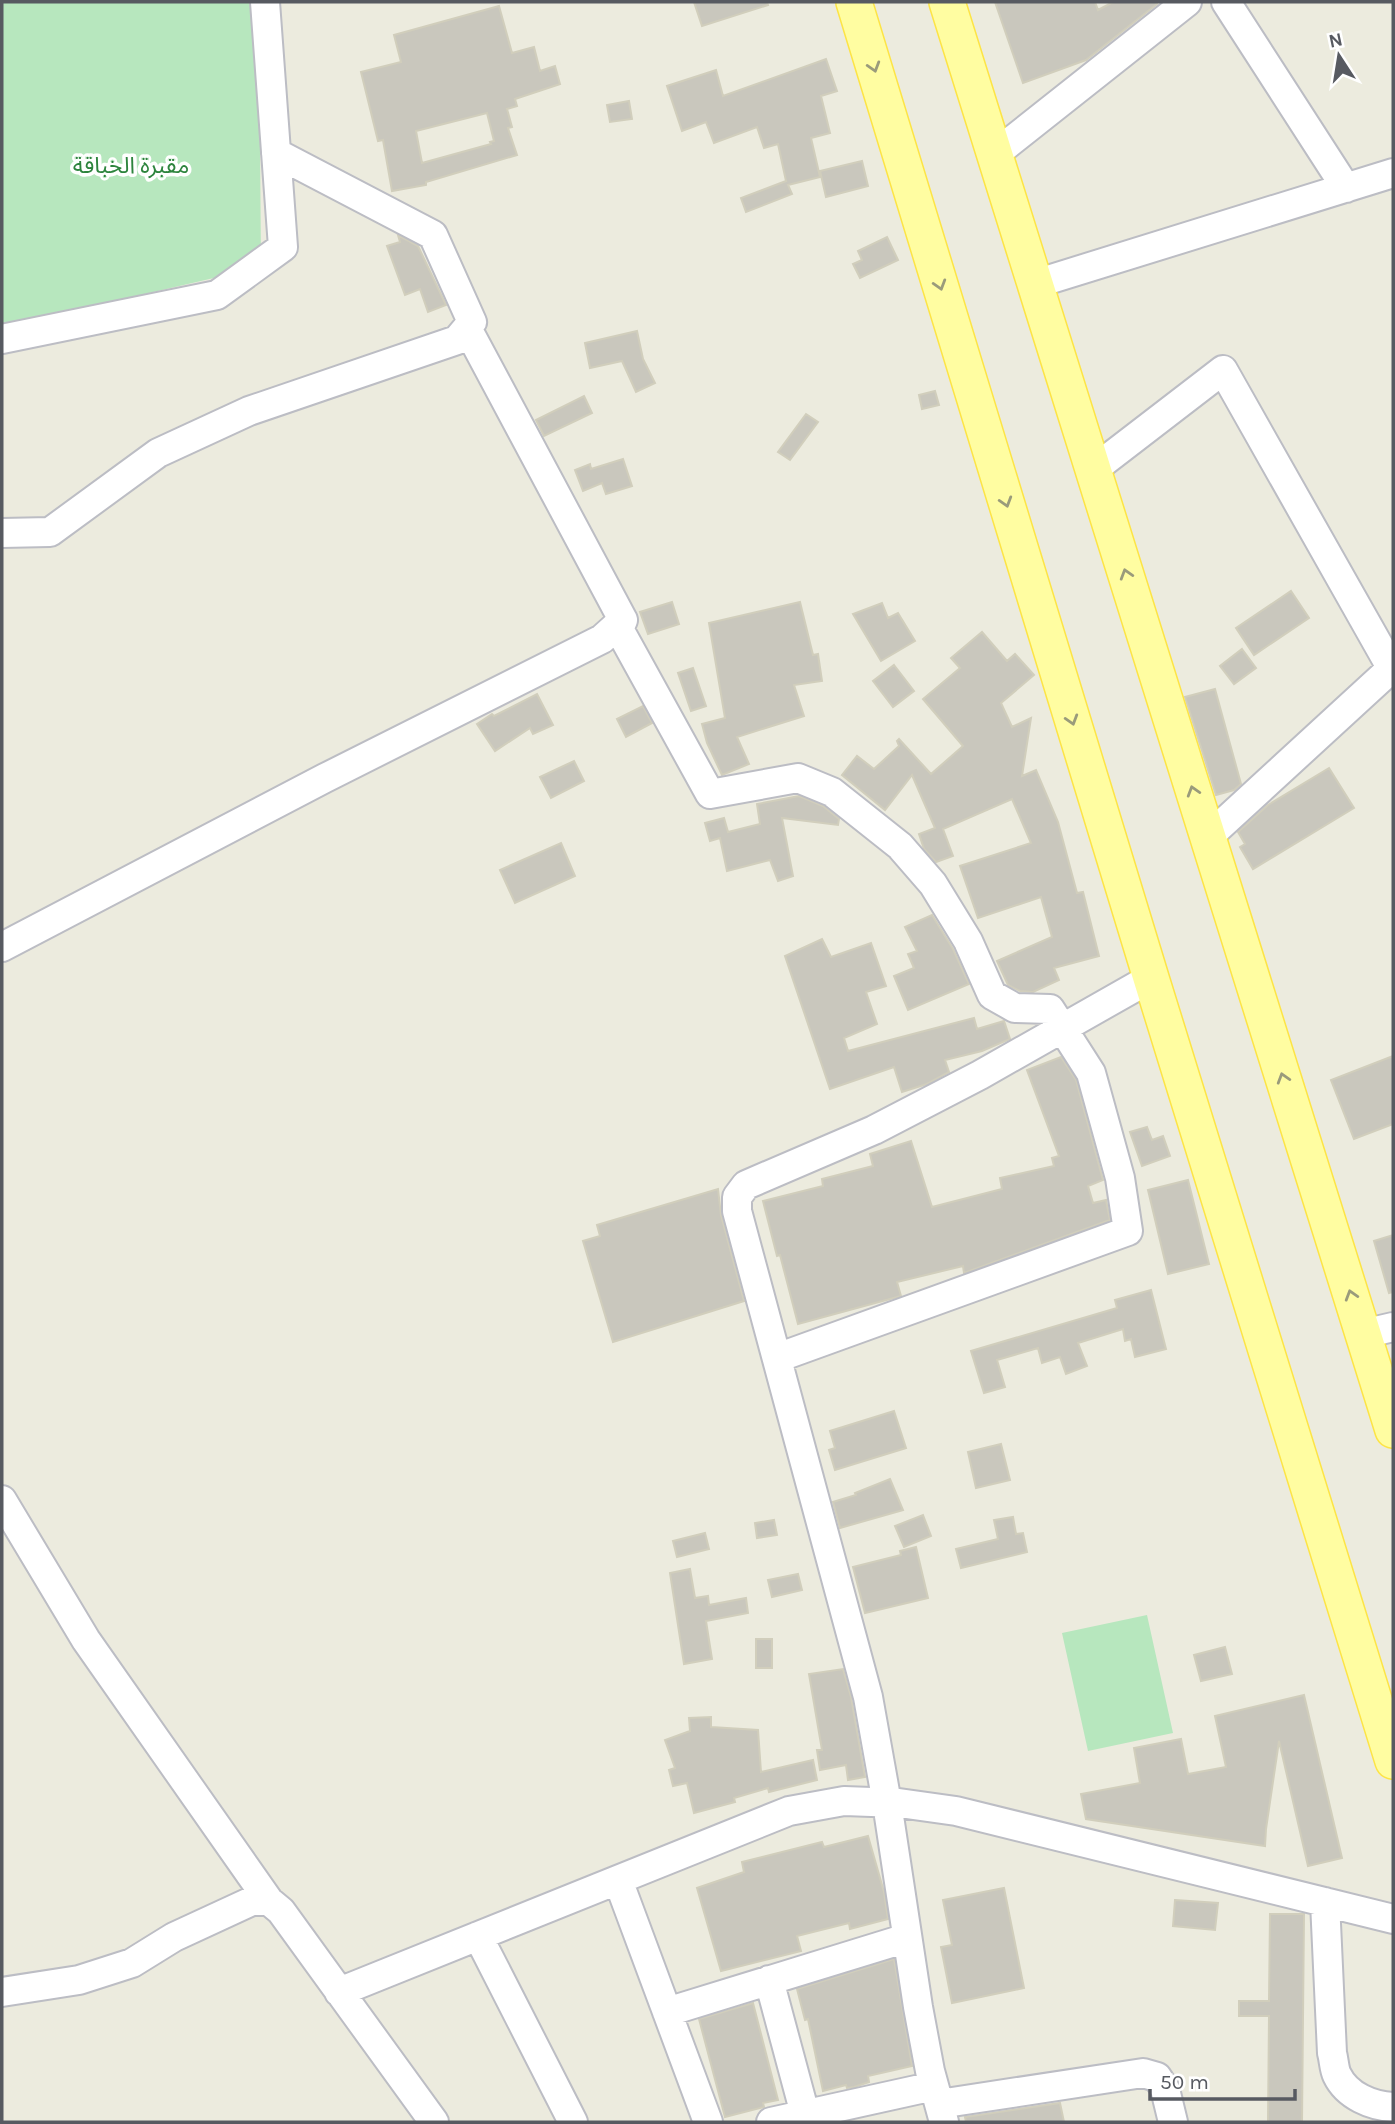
<svg xmlns="http://www.w3.org/2000/svg" width="1395" height="2124" font-family="Karla,'Noto Sans Arabic',sans-serif">
	<style>
		.green { fill: #b7e7be }
		.building { fill: #c9c7bd; stroke: #d1cebc; stroke-width: 2; fill-rule: evenodd }
		.lines { fill: none; stroke-linecap: round; stroke-linejoin: round }
		.minor-casing { stroke: #bcbdc4; stroke-width: 32 }
		.major-casing { stroke: #fde446; stroke-width: 38 }
		.minor { stroke: #fff; stroke-width: 28 }
		.major { stroke: #fffda1; stroke-width: 35 }
		.oneway { stroke: #9a9b7b }
		.labels { text-anchor: middle; stroke-width: 7; stroke-linejoin: round; paint-order: stroke }
		.park-label { font-size: 23px; fill: #2d843d; stroke: #fff }
	</style>
	<rect width="100%" height="100%" fill="#ecebde"/>
	<path class="green" d="M2 2H250L260 142 261 267 2 327Z
		M1147 1615 1173 1733 1088 1751 1062 1633Z"/>
	<path class="building" d="M694 2H767L768 5 702 26Z
		M995 2H1095L1098 10 1113 2H1156L1157 4 1086 60 1023 83Z
		M499 6 512 53 534 47 540 71 555 66 560 84 515 99 517 106 507 109 512 127 508 128 517 155 426 182V185L392 191 383 140 378 141 361 72 401 62 394 35ZM487 113 494 141 490 142 491 144 422 163 416 131Z
		M826 59 837 91 821 96 830 133 811 138 820 177 788 185 792 194 746 212 741 198 786 181 778 144 764 148 757 127 714 143 706 122 682 131 667 86 716 70 723 96Z
		M629 101 632 119 610 122 607 105Z
		M862 161 868 186 826 197 820 171Z
		M398 235 418 246 446 305 428 312 420 289 405 295 387 246 400 242Z
		M887 237 898 260 860 278 853 264 862 260 858 251Z
		M637 331 643 359 655 383 636 392 622 361 590 368 585 343Z
		M935 391 939 405 922 409 919 395Z
		M584 396 592 413 544 436 536 420Z
		M806 414 818 422 790 460 778 452Z
		M623 459 632 486 606 494 602 483 583 491 575 470 590 464 591 469Z
		M1291 591 1309 618 1254 655 1236 628Z
		M672 602 679 624 648 634 640 612Z
		M800 602 813 655 818 654 822 681 794 685 804 716 737 737 749 764 722 775 707 743 702 724 725 718 709 623Z
		M882 603 888 618 898 613 915 641 881 661 853 614Z
		M982 632 1007 661 1015 654 1034 675 1001 703 1012 727 1031 718 1022 776 1036 770 1058 822 1077 893 1083 892 1099 956 1054 968 1059 980 1033 992 1020 991 1008 985 997 961 1052 937 1041 897 978 918 960 866 1031 843 1012 799 943 829 953 856 936 862 924 849 919 834 935 828 912 775 885 810 842 775 857 756 874 769 899 746 897 741 899 739 931 774 963 746 923 699 960 668 951 658Z
		M1242 649 1256 668 1234 684 1220 666Z
		M894 665 914 691 893 707 873 681Z
		M693 668 706 706 691 711 678 673Z
		M1215 689 1241 784 1234 790 1216 795 1185 697Z
		M537 694 553 725 533 734 530 728 495 751 477 724 492 714 494 716Z
		M643 706 652 723 626 737 617 719Z
		M574 761 584 781 551 798 540 777Z
		M1329 768 1354 808 1253 869 1240 847 1245 844 1238 832 1268 805Z
		M799 796 823 806 839 819 838 825 782 818 793 876 778 881 770 860 727 871 720 838 710 841 705 823 724 818 728 832 760 824 757 804Z
		M561 843 575 876 515 903 500 870Z
		M932 915 953 949 969 984 908 1010 894 976 914 968 908 954 917 951 905 927Z
		M822 939 831 957 871 943 886 986 866 992 877 1024 844 1038 848 1051 974 1018 977 1029 1004 1021 1010 1039 982 1051 945 1060 949 1072 927 1084 902 1092 894 1067 830 1089 785 956Z
		M1393 1056V1124L1354 1139 1331 1080Z
		M1061 1057 1076 1080 1103 1180 1088 1186 1093 1203 1106 1200 1110 1220 964 1273 963 1266 897 1282 901 1296 798 1324 780 1255 777 1256 763 1201 823 1186 822 1179 873 1166 870 1154 911 1141 932 1207 1002 1189 1000 1178 1054 1166 1052 1158 1059 1156 1027 1070Z
		M1147 1127 1152 1140 1163 1136 1170 1156 1142 1166 1130 1132Z
		M1188 1180 1209 1264 1168 1274 1148 1190Z
		M718 1189 721 1215 744 1301 613 1342 583 1241 600 1236 597 1225Z
		M1393 1235V1292L1389 1293 1374 1241Z
		M1151 1290 1166 1349 1135 1357 1131 1339 1125 1341 1123 1329 1078 1343 1087 1366 1066 1374 1060 1357 1042 1363 1038 1348 997 1360 1005 1387 984 1393 971 1351 1117 1308 1115 1300Z
		M894 1411 906 1448 835 1470 829 1450 835 1448 830 1431Z
		M1001 1444 1010 1480 976 1488 968 1452Z
		M890 1479 903 1510 840 1528 833 1502 856 1495 855 1493Z
		M923 1515 931 1536 904 1547 895 1526Z
		M1013 1517 1016 1534 1023 1533 1027 1552 961 1568 956 1549 998 1539 994 1520Z
		M774 1520 777 1535 757 1538 755 1523Z
		M705 1533 709 1549 677 1557 673 1541Z
		M916 1547 928 1598 865 1613 853 1567 901 1555 900 1551Z
		M690 1569 695 1598 708 1596 709 1605 746 1598 748 1613 706 1621 712 1659 684 1664 670 1573Z
		M798 1574 802 1590 772 1597 768 1580Z
		M756 1639H772V1668H756Z
		M1225 1647 1232 1674 1201 1681 1194 1655Z
		M843 1669 851 1697 865 1777 848 1780 846 1765 820 1770 817 1750H822L809 1674Z
		M1304 1695 1342 1858 1308 1866 1279 1741 1266 1829 1265 1846 1086 1819 1081 1794 1140 1783 1134 1748 1181 1739 1188 1774 1226 1767 1215 1716Z
		M711 1717V1727L758 1730 761 1772 813 1760 817 1780 769 1792 768 1788 734 1798 735 1802 694 1813 687 1783 673 1786 669 1770 675 1768 665 1740 690 1731 689 1718Z
		M868 1836 884 1892 888 1919 850 1929 849 1923 797 1936 801 1951 721 1971 697 1888 744 1872 742 1862 822 1842 824 1847Z
		M1004 1888 1024 1988 952 2003 941 1947 952 1945 943 1900Z
		M1175 1900 1218 1903 1215 1930 1173 1926Z
		M1270 1914H1304L1302 2122H1268L1269 2016H1239V2001H1269Z
		M894 1959 912 2066 868 2076 869 2082 854 2087 847 2088 846 2085 823 2091 808 2019 805 2020 797 1989Z
		M753 2003 778 2100 763 2103 764 2107 725 2117 699 2019Z
		M1060 2103 1064 2122H966L965 2117Z"/>
	<g class="lines">
		<defs>
			<path id="minor" d="M1226 2 1346 188
				M995 154 1187 2
				M1035 284 1393 173
				M2 339 217 295 283 247 265 2
				M1093 470 1223 370 1392 669
				M2 533 50 532 158 453 249 411 457 340 472 322 433 235 276 153
				M623 620 619 629 710 794 798 778 832 792 900 846 933 884 968 941 992 995 1015 1008 1050 1009 1091 1073 1120 1178 1128 1231 777 1358
				M1208 837 1393 667
				M2 947 325 778 602 639 623 620 467 328
				M1363 1334 1393 1327
				M2 1500 86 1640 269 1901
				M618 1880 708 2122
				M1325 1902 1332 2053C1334 2060 1334 2069 1337 2075 1347 2096 1372 2106 1393 2107
				M478 1936 573 2122
				M769 1980 805 2114
				M2 1992 79 1980 132 1963 174 1937 252 1901H269L281 1911 434 2122
				M339 1992 789 1811 844 1801 899 1803 956 1811 1393 1919
				M667 2012 907 1938
				M939 2104 1143 2073 1157 2077 1165 2089 1173 2122
				M771 2122 934 2086
				M944 2122 930 2071 918 2007 887 1803 868 1697 737 1211V1197L746 1185 874 1130 980 1075 1151 978"/>
			<path id="major" d="M854 2 1151 978 1393 1761
				M947 2 1393 1430"/>
		</defs>
		<use href="#minor" class="minor-casing"/>
		<use href="#major" class="major-casing"/>
		<use href="#minor" class="minor"/>
		<use href="#major" class="major"/>
	</g>
	<defs><path id="oneway-chevron" d="M-2-3.5L2.5 0L-2 3.5" fill="none" stroke-width="1.6" stroke-linecap="round" stroke-linejoin="round" transform="scale(1.75)"/></defs>
	<g class="oneway">
		<use href="#oneway-chevron" transform="translate(874 67) rotate(73)"/>
		<use href="#oneway-chevron" transform="translate(940 285) rotate(73)"/>
		<use href="#oneway-chevron" transform="translate(1006 502) rotate(73)"/>
		<use href="#oneway-chevron" transform="translate(1126 574) rotate(-107)"/>
		<use href="#oneway-chevron" transform="translate(1072 720) rotate(73)"/>
		<use href="#oneway-chevron" transform="translate(1193 791) rotate(-107)"/>
		<use href="#oneway-chevron" transform="translate(1283 1078) rotate(-107)"/>
		<use href="#oneway-chevron" transform="translate(1351 1295) rotate(-107)"/>
	</g>
	<g class="labels">
		<g class="park-label">
			<text x="131" y="173">مقبرة الخباقة</text>
		</g>
	</g>
	<rect width="1395" height="2124" fill="none" stroke="#575a61" stroke-width="7"/>
	<g transform="translate(1339 56) rotate(348)" stroke="#ffffff" stroke-width="5" paint-order="stroke">
	<path d="M0-5L12 26L0 18L-12 26Z" fill="#575a61"/>
	<text y="-10" font-size="19" font-weight="bold" text-anchor="middle" fill="#575a61">N</text>
	</g>
	<path d="M1150 2089v10h145v-10" fill="none" stroke="#575a61" stroke-width="3.5"/>
	<text x="1160" y="2089" font-size="21" fill="#575a61" stroke="#ffffff" stroke-width="5" paint-order="stroke">50 m</text>
</svg>
